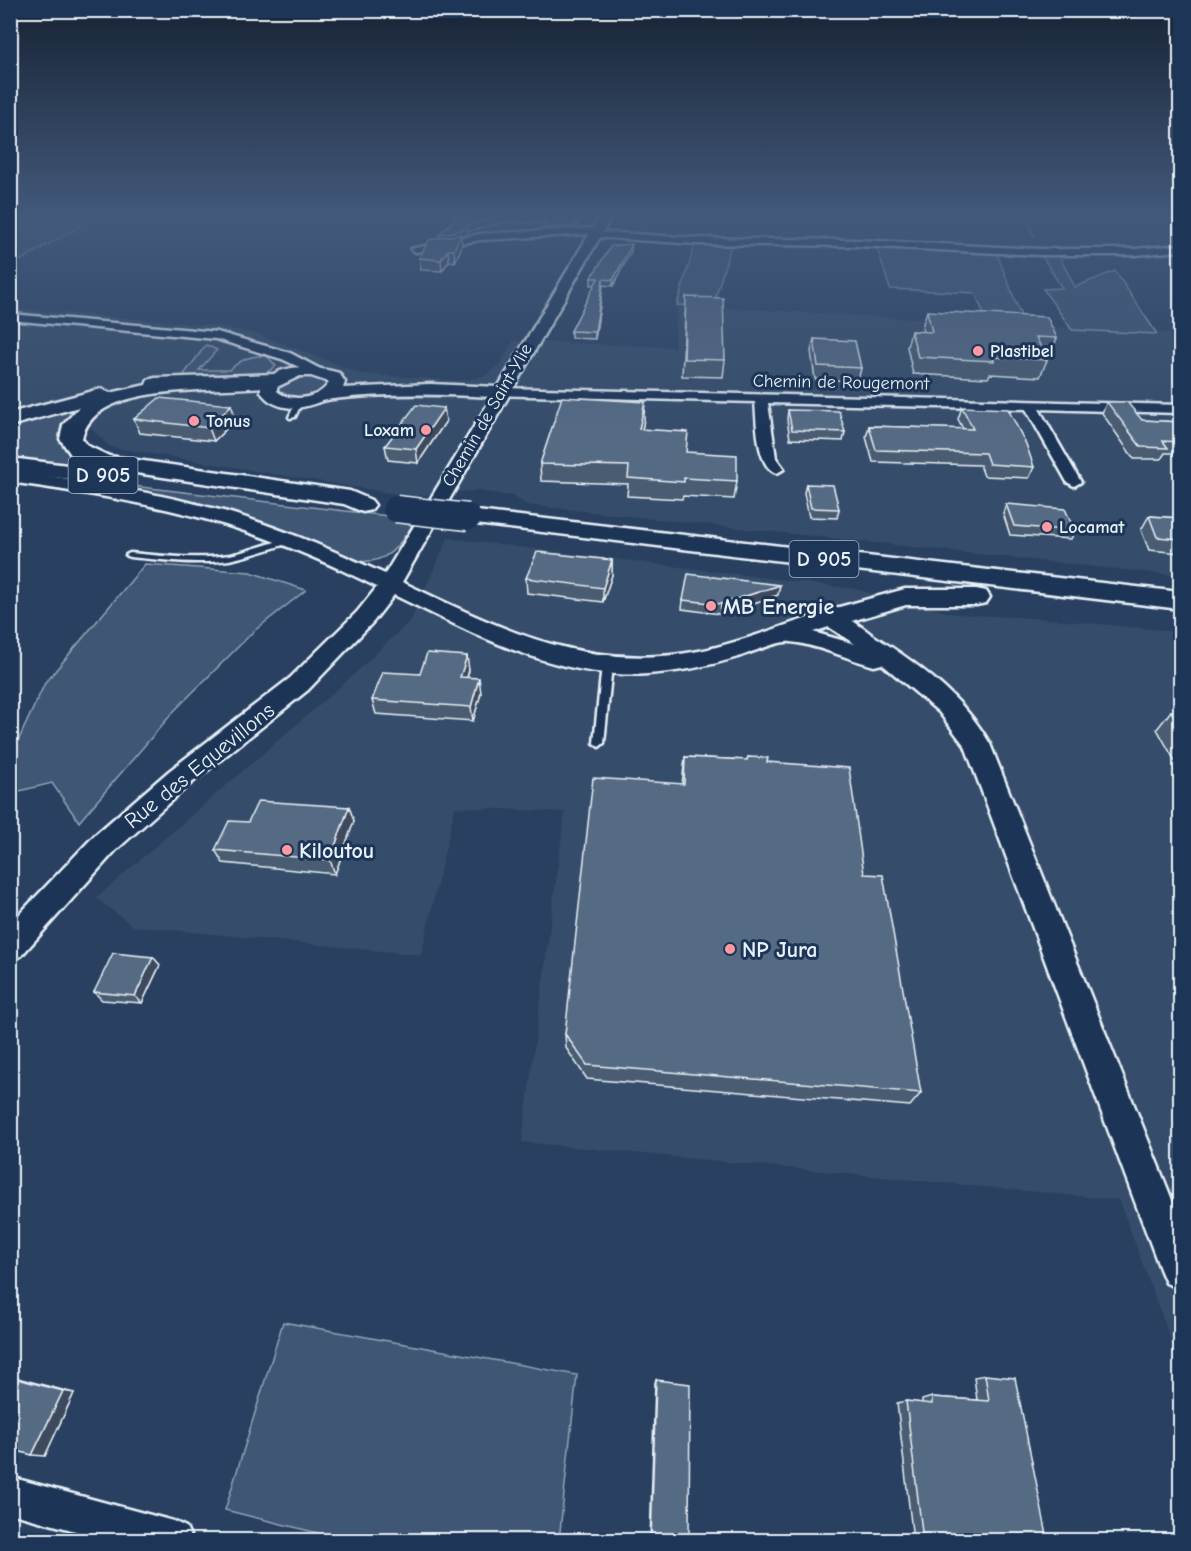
<svg xmlns="http://www.w3.org/2000/svg" width="1191" height="1551" font-family="'Comic Neue',sans-serif">
	<style>
		.built { fill: #364d6b }
		.green { fill: #415774; stroke: #94a4b6; stroke-width: 1.5 }
		.lines { fill: none; stroke-linecap: round; stroke-linejoin: round }
		.service-casing { stroke: #e8f1f8; stroke-width: 5 }
		.minor-casing { stroke: #e8f1f8; stroke-width: 5 }
		.tertiary-casing { stroke: #e8f1f8; stroke-width: 5 }
		.primary-casing { stroke: #e8f1f8; stroke-width: 5 }
		.path { stroke: #e8f1f8; stroke-width: 1.5; stroke-dasharray: 2 2; stroke-linecap: butt }
		.service { fill: #1d3557; fill-rule: evenodd }
		.minor { fill: #1d3557; fill-rule: evenodd }
		.tertiary { fill: #1d3557; fill-rule: evenodd }
		.primary { fill: #1d3557; fill-rule: evenodd }
		.primary-bridge-casing { stroke: #e8f1f8; stroke-width: 29; stroke-linecap: butt }
		.primary-bridge { stroke: #1d3557; stroke-width: 26 }
		.wall { fill: #495b71; stroke: #e8f1f8; stroke-width: 1.5 }
		.shaded-wall { fill: #3c4a5c; stroke: #e8f1f8; stroke-width: 1.5 }
		.building { fill: #556a83; stroke: #e8f1f8; stroke-width: 1.5 }
		.poi-dot { fill: #ff9aa2; stroke: #1d3557; stroke-width: 2 }
		.labels { text-anchor: middle; stroke-width: 6; stroke-linejoin: round; paint-order: stroke }
		.far-poi-label { font-size: 18px; font-weight: bold; fill: #e8f1f8; stroke: #1d3557; text-anchor: start }
		.far-street-label { font-size: 18px; fill: #e8f1f8; stroke: #1d3557 }
		.shield { fill: #1d3557; stroke: #abb9c8; stroke-width: 1.5 }
		.shield-label { font-size: 21px; font-weight: bold; fill: #e8f1f8 }
		.poi-label { font-size: 22px; font-weight: bold; fill: #e8f1f8; stroke: #1d3557; text-anchor: start }
		.street-label { font-size: 22px; fill: #e8f1f8; stroke: #1d3557 }
	</style>
	<rect width="100%" height="100%" fill="#294061"/>
	<filter id="ink" filterUnits="userSpaceOnUse"><feTurbulence type="fractalNoise" baseFrequency=".0167" numOctaves="2"/><feDisplacementMap in="SourceGraphic" scale="12" xChannelSelector="R" yChannelSelector="G"/><feConvolveMatrix kernelMatrix="1 2 1 2 8 2 1 2 1" color-interpolation-filters="sRGB"/></filter>
	<g filter="url(#ink)">
		<path class="built" d="M11 216H104L11 269Z
			M677 305 1180 334V576L527 505 512 496 477 491 409 496 110 447 90 427 19 411 11 412V308L217 326 260 335 362 374 461 381 485 376 500 364 513 341 674 347Z
			M448 538 854 589 955 614 1049 619 1180 632V1365L1119 1200 522 1142 565 812 455 807 421 955 133 926 96 898 350 678 411 620Z"/>
		<path class="green" d="M695 244 731 245 713 306 677 305Z
			M876 244 996 251 1023 321 986 319 975 293 890 289Z
			M1040 253 1058 254 1075 287 1115 271 1157 334 1072 330 1043 289 1062 288Z
			M206 345 217 350 199 370H229C242 359 251 355 267 356L276 366 261 376 182 377Z
			M313 374 329 384C319 399 291 404 277 391V386L293 376Z
			M84 402 78 415 85 461 98 467 11 458V423Z
			M115 484 397 517 413 524C399 547 386 565 356 561L244 516 196 502 114 486Z
			M145 564 250 572 306 590 254 631 175 710 79 822 52 783 11 793V756L45 683Z
			M283 1322 577 1375 559 1540H346L225 1510Z"/>
		<g class="lines">
			<defs>
				<path id="service" d="M299 400 302 402 295 417 290 418 289 417 296 402Z
					M289 538H292V542C271 549 250 556 229 560 196 565 163 560 130 557L126 555 130 553C163 556 197 560 230 555 250 551 269 543 289 538Z
					M607 662 612 665 604 743 599 747 594 743 602 665Z"/>
				<path id="minor" d="M596 228 600 232 696 238 857 240 1041 249H1135L1180 245V251L1135 255H1041L857 246 696 244 594 237 589 234 480 240 416 252 411 249 480 234Z
					M10 314 217 332 290 353 324 371 322 374H314L282 359 216 339 10 320Z
					M501 388 1180 405V413L1039 409 1081 482 1074 486 1067 482 1026 409 768 403 776 458 784 469 777 473C756 468 757 420 755 402L496 395 495 392Z
					M10 1477 173 1521 186 1527 192 1540H108L10 1513Z"/>
				<path id="tertiary" d="M600 216H612L402 582C502 629 585 673 699 651 745 642 787 623 831 611 846 615 859 625 871 634 917 663 963 696 990 744L1180 1220V1289L1166 1283 1160 1269 965 746 939 712 882 664 874 666C847 659 818 645 791 642 780 640 750 653 738 657 709 666 679 672 648 674 557 680 473 633 394 595L373 622 308 690 189 785 115 851 21 956 10 960V924L95 835 169 771 290 678 357 612 377 587C324 561 269 537 212 521 146 502 78 492 10 482V470C83 481 156 492 227 512 281 528 334 551 385 574L492 397C439 394 386 393 333 399 320 400 308 408 293 408 280 407 268 403 261 392V386C279 361 313 366 339 373L345 382 343 388 430 384 498 387ZM300 376H311L329 382C321 399 290 403 277 391V387ZM829 627 855 644 813 632Z"/>
				<path id="primary" d="M275 374 282 376 285 380 282 384C236 396 94 375 82 439L88 446 109 456 350 491 371 500 375 505 371 510 363 512 344 504 116 470 122 472 126 477 122 482 114 484 10 472V458L109 470 72 456 60 439 63 425 79 407 10 426V413L101 389 110 393 146 385 148 380 155 378Z
					M468 510 1180 592V609L459 522 456 517 459 512Z
					M905 589H976L986 591 990 597 986 603 976 605H906L831 627 821 624 817 618 821 612Z"/>
			</defs>
			<use href="#service" class="service-casing"/>
			<use href="#minor" class="minor-casing"/>
			<use href="#tertiary" class="tertiary-casing"/>
			<use href="#primary" class="primary-casing"/>
			<path class="path" d="M1026 216 1035 237
				M10 266 80 226"/>
			<use href="#service" class="service"/>
			<use href="#minor" class="minor"/>
			<use href="#tertiary" class="tertiary"/>
			<use href="#primary" class="primary"/>
			<defs>
				<path id="primary-bridge" d="M396 509 468 517"/>
			</defs>
			<use href="#primary-bridge" class="primary-bridge-casing"/>
			<use href="#primary-bridge" class="primary-bridge"/>
		</g>
		<path class="wall" d="M457 216H583L576 227 545 228V224L506 222 468 231 467 235 461 236 462 246 455 262 449 261 442 271 421 270 419 258 439 238Z
			M631 251 613 286 603 285 595 339 571 338V331L595 285H591V278Z
			M686 297 725 360 723 377 682 376Z
			M927 311 1057 338 1051 354H1044L1047 360 1040 377 990 374 988 378 913 374 907 347 911 331 923 332 922 327Z
			M814 339 861 368 858 381 815 379 811 351Z
			M1107 402 1142 420 1180 422V453H1165L1161 459H1134L1102 413Z
			M231 405 236 419 214 441 140 433 134 419Z
			M962 407 1034 467 1029 478 984 476 980 465 873 462 866 437 869 426 963 429 958 419Z
			M444 408 446 421 418 463 388 460 385 446Z
			M788 410 845 432 843 441 790 439 787 419Z
			M644 419 642 429 686 452 737 481 734 499 683 496 682 499 627 496 628 484 541 481 540 464Z
			M806 484 839 509 837 518 809 517 804 493Z
			M1006 504 1075 531 1071 539 1010 535 1003 513Z
			M1149 516 1180 518V553L1149 550 1141 530Z
			M612 560V575L603 602 527 593 526 578Z
			M778 595 720 614 682 609 683 600Z
			M469 670 467 678 481 693 473 721 376 714 372 700 420 674Z
			M1171 711H1180V770L1157 729Z
			M685 757 747 760 748 757 767 762 864 874 921 1093 910 1106 587 1079 566 1048 565 1034 682 784Z
			M349 807 354 821 335 874 223 863 215 850Z
			M153 957 160 965 142 1003 102 1000 94 992Z
			M985 1375 1048 1540H913L897 1403 906 1401 922 1403V1400L932 1397 977 1400 974 1377Z
			M10 1376 74 1393 45 1456 10 1449Z
			M656 1380 689 1540H650L655 1382Z"/>
		<path class="shaded-wall" d="M506 216V222L468 231 467 235 461 236 462 246 455 262 454 250 439 241V235L468 225Z
			M580 216H583L576 227V221Z
			M632 244 631 251 613 286V280Z
			M448 250 449 261 442 271 441 260Z
			M603 279V285L595 339V332Z
			M645 402 644 419 639 447V429Z
			M231 405 236 419 214 441 209 428Z
			M444 408 446 421 418 463 416 449Z
			M612 560V575L603 602V588Z
			M780 585 778 595 720 614 721 604Z
			M467 656 469 670 463 692 460 677Z
			M479 678 481 693 473 721 471 707Z
			M349 807 354 821 335 874 330 860Z
			M153 957 160 965 142 1003 135 996Z
			M63 1391 74 1393 45 1456 32 1455Z"/>
		<path class="building" d="M457 216H580L576 221 545 223V219L506 216 468 225 466 229 439 235Z
			M461 234 454 250H448L441 260 419 258 429 240Z
			M632 244 613 280 603 279 595 332 571 331 598 278H591L611 246Z
			M686 297 723 298 725 360 684 359Z
			M927 311 1047 317 1057 338 1036 337 1047 360 993 357 994 361 918 357 911 331 932 332Z
			M814 339 855 341 861 368 818 366Z
			M562 397 645 402 639 429 688 432 686 452 737 455V481L684 478V482L628 478 629 466 540 464Z
			M159 398 231 405 209 428 134 419Z
			M1107 402H1127L1142 420 1180 422V442L1163 441 1168 448 1141 447Z
			M416 405 444 408 416 449 385 446Z
			M962 407 1008 409 1026 444 1034 467 989 464 985 453 876 450 869 426 973 429Z
			M788 410 839 411 845 432 792 430Z
			M806 484 833 485 839 509 811 508Z
			M1006 504 1065 509 1075 531 1014 526Z
			M1149 516 1180 518V539L1157 537Z
			M537 552 612 560 603 588 526 578Z
			M688 574 780 585 721 604 683 600Z
			M427 653 467 656 460 677 479 678 471 707 372 700 383 672 420 674Z
			M1171 711H1180V726Z
			M685 757 747 760 748 757 768 758 767 762 849 768 864 874 883 875 921 1093 587 1065 565 1034 593 778 684 784Z
			M258 801 349 807 330 860 215 850 229 821 248 822Z
			M113 953 153 957 135 996 94 992Z
			M985 1375 1015 1378 1048 1540H923L906 1401 932 1404V1397L989 1401Z
			M10 1377 63 1391 32 1455 10 1449Z
			M656 1380 690 1384 689 1540H651Z"/>
	</g>
	<linearGradient id="sky" x2="0" y2="1"><stop stop-color="#172335"/><stop offset="0.5" stop-color="#43597b"/><stop offset="1" stop-color="#43597b" stop-opacity="0"/></linearGradient>
	<rect width="1191" height="433" fill="url(#sky)"/>
	<g class="poi-dot">
		<circle cx="978" cy="351" r="6"/>
		<circle cx="194" cy="421" r="6"/>
		<circle cx="426" cy="430" r="6"/>
		<circle cx="1047" cy="527" r="6"/>
		<circle cx="711" cy="606" r="6"/>
		<circle cx="287" cy="850" r="6"/>
		<circle cx="730" cy="949" r="6"/>
	</g>
	<g class="labels">
		<g class="far-poi-label">
			<text x="990" y="357">Plastibel</text>
			<text x="206" y="427">Tonus</text>
			<text x="414" y="436" text-anchor="end">Loxam</text>
			<text x="1059" y="533">Locamat</text>
		</g>
		<g class="far-street-label">
			<text transform="translate(841 382) rotate(1)" y="6">Chemin de Rougemont</text>
			<text transform="translate(487 415) rotate(-60)" y="6">Chemin de Saint-Ylie</text>
		</g>
		<g class="shield">
			<rect x="68.5" y="457" width="69" height="36" rx="4.5"/>
			<rect x="789.5" y="541" width="69" height="36" rx="4.5"/>
		</g>
		<g class="shield-label">
			<text x="103" y="482">D 905</text>
			<text x="824" y="566">D 905</text>
		</g>
		<g class="poi-label">
			<text x="723" y="614">MB Energie</text>
			<text x="299" y="858">Kiloutou</text>
			<text x="742" y="957">NP Jura</text>
		</g>
		<g class="street-label">
			<text transform="translate(199 765) rotate(-39)" y="8">Rue des Equevillons</text>
		</g>
	</g>
	<rect width="1191" height="1551" fill="none" stroke="#1d3557" stroke-width="36"/>
	<rect x="18" y="18" width="1155" height="1515" fill="none" stroke="#e8f1f8" stroke-width="2" filter="url(#ink)"/>
</svg>
